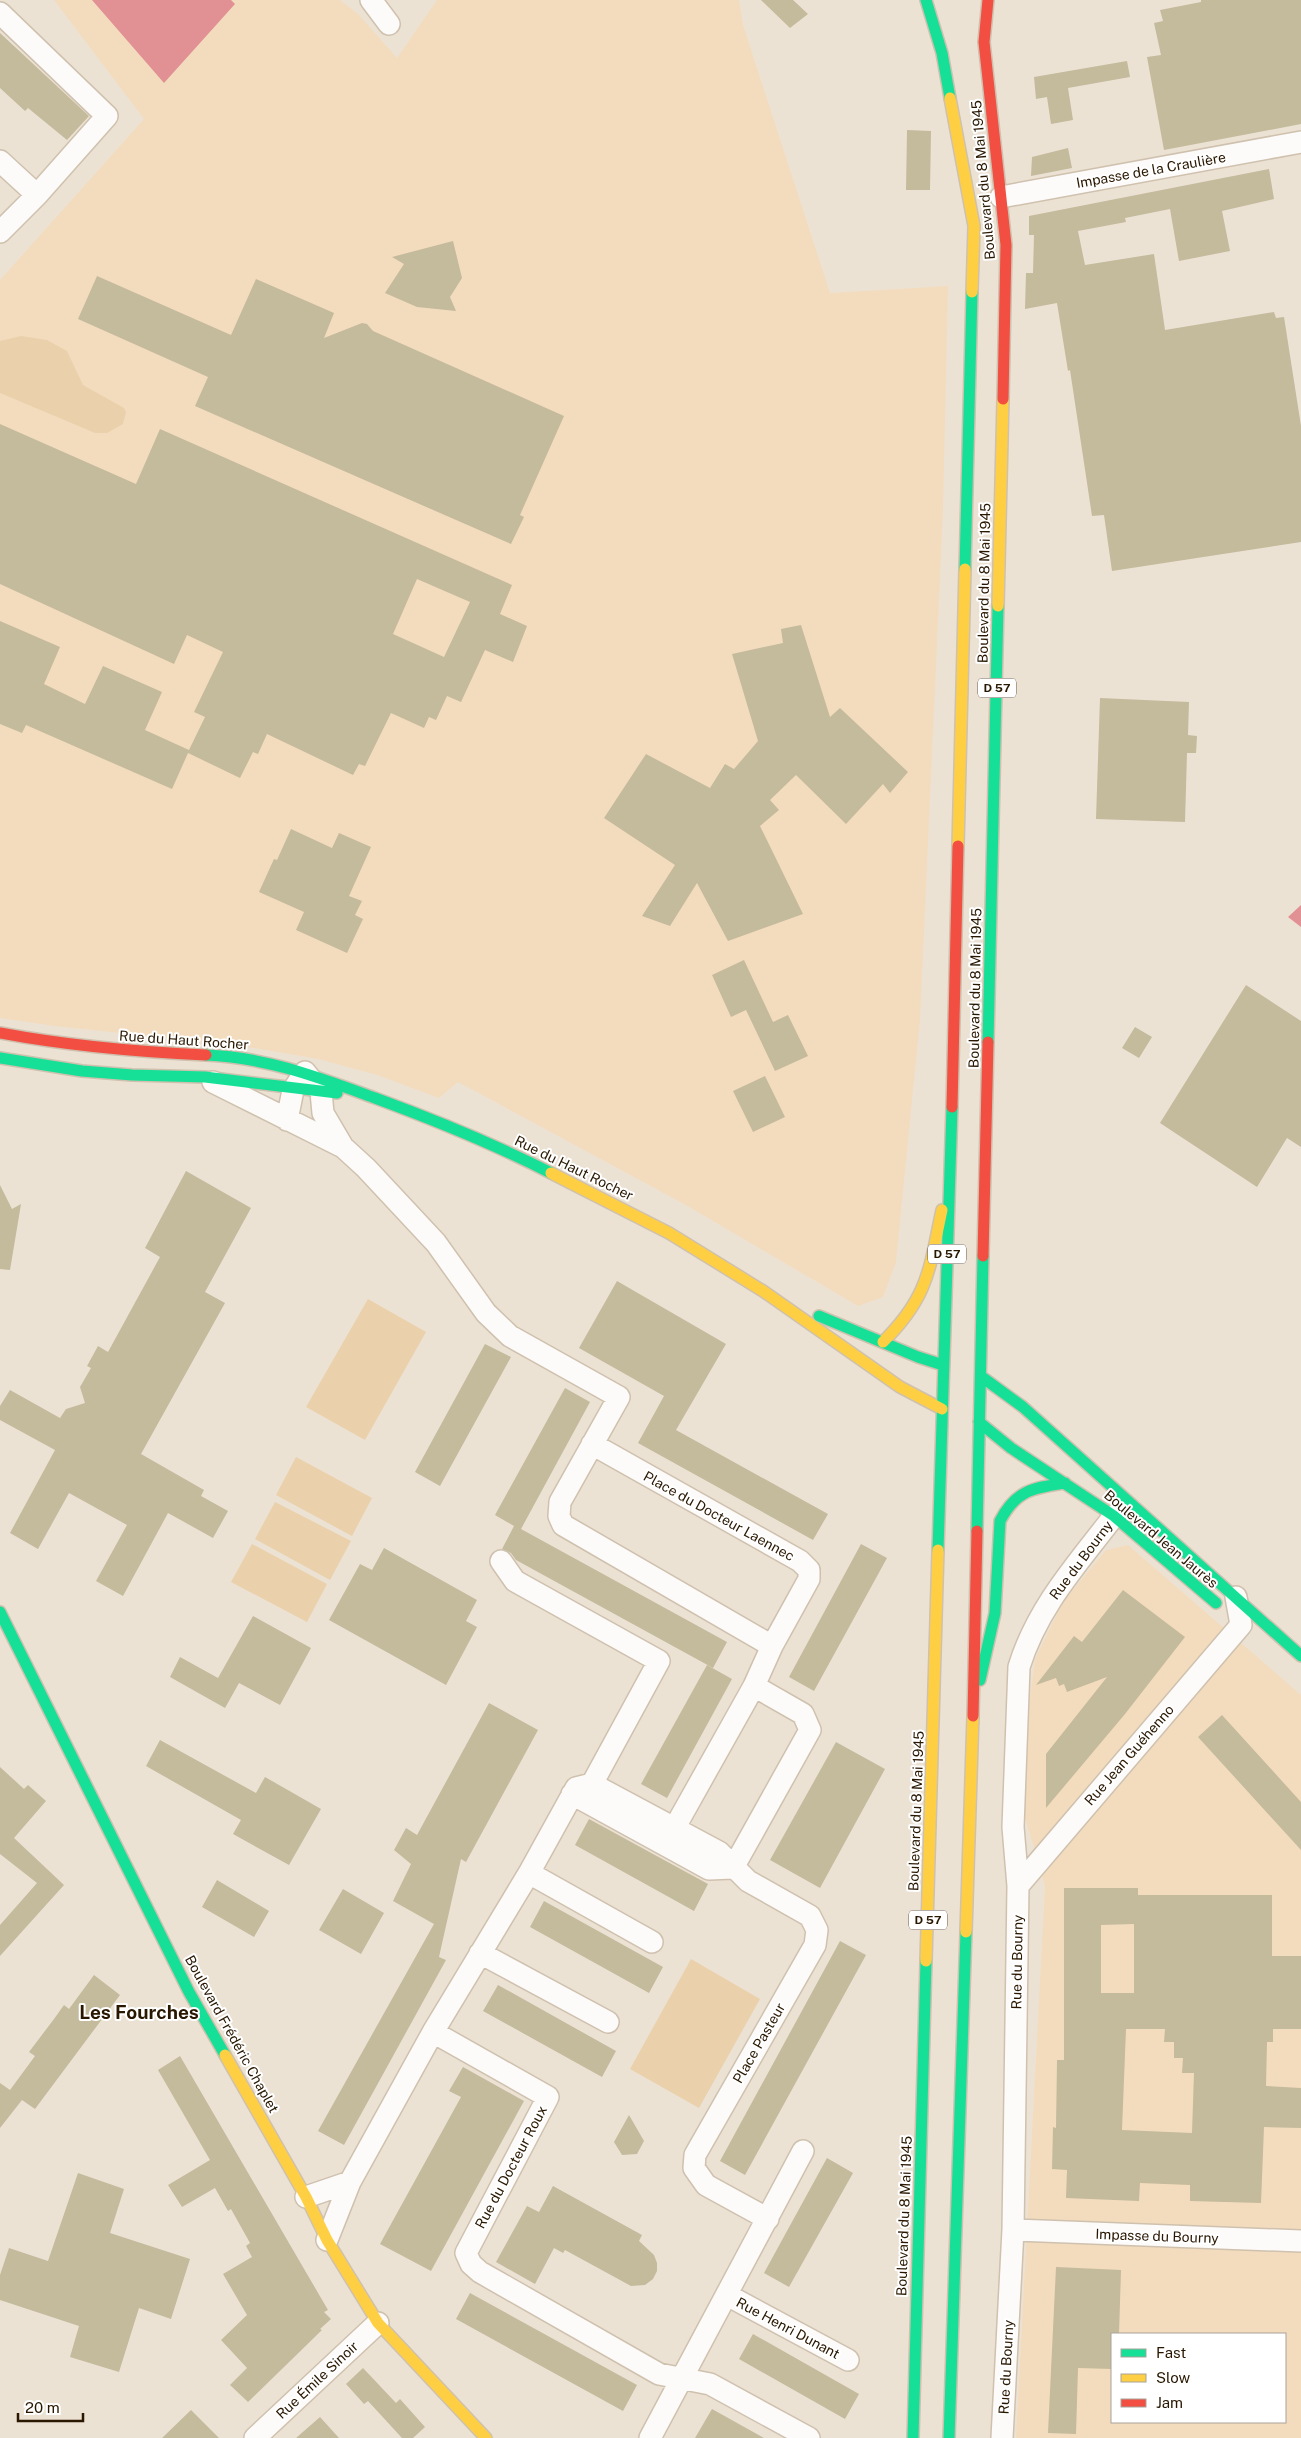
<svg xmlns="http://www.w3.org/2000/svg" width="1301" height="2438" font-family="'Public Sans',sans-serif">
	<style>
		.built { fill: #f3dcbe; fill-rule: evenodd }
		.green { fill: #ead0ab }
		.water { fill: #e19094 }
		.building { fill: #c4ba9c; fill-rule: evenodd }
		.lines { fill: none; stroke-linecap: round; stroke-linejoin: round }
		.street-casing { stroke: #cfc1ae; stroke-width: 24 }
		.fast-casing { stroke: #cfc1ae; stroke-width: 14 }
		.slow-casing { stroke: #cfc1ae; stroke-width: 14 }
		.jam-casing { stroke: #cfc1ae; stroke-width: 14 }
		.street { stroke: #fcfbf9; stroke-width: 21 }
		.fast { stroke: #16e098; stroke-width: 11 }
		.slow { stroke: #ffcf43; stroke-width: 11 }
		.jam { stroke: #f24e42; stroke-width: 11 }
		.labels { text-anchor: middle; stroke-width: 4; stroke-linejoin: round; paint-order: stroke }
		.shield { fill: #fff; stroke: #695d4c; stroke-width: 1 }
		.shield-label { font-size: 12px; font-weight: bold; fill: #291700 }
		.street-label { font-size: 14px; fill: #291700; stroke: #fff }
		.district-label { font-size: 19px; font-weight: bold; fill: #291700; stroke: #fff }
	</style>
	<rect width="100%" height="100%" fill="#ece2d4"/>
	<path class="built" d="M54 0H340L359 15 397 58 437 0H739L743 25 830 293 948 286 943 511 920 1020 896 1262 883 1297 858 1306 684 1204 458 1082 439 1098 377 1075 318 1059 242 1046 54 1026 0 1018V280L144 119Z
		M1128 1545 1301 1695V2438H1016L1045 1886 1024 1814 1030 1696 1035 1659 1063 1602 1106 1550ZM1112 2334H1285V2422H1112Z"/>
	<path class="green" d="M21 336 47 340 67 351 83 385 124 408 126 412 123 424 107 433H95L0 393V341Z
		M368 1299 426 1332 365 1440 306 1407Z
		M296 1457 372 1498 352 1536 276 1495Z
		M275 1502 351 1541 330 1580 255 1539Z
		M252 1544 327 1584 307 1622 231 1582Z
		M691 1959 760 1999 699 2108 630 2069Z"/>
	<path class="water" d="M92 0H231L235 4 164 83Z
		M1301 905V927L1288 917Z"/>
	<path class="building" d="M761 0H793L808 14 790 28Z
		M1201 0H1301V124L1164 150 1147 57 1161 55 1154 23 1163 21 1160 10 1201 2Z
		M0 33 89 116 67 140 28 108 25 111 0 88Z
		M1127 61 1130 77 1068 88 1073 120 1051 124 1047 97 1036 99 1034 77Z
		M907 130 931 131 930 190H906Z
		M1068 148 1072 168 1031 176 1032 157Z
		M1269 169 1274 199 1222 211 1230 251 1179 261 1170 209 1125 218 1126 222 1078 231 1085 265 1154 254 1165 330 1274 312 1276 318 1284 317 1301 426V542L1112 571 1104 515 1092 516 1070 370 1068 371 1057 303 1025 309 1026 273H1033L1034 235H1029V216Z
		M453 241 462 278 450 297 456 311 417 307 385 293 404 264 392 257Z
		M97 276 231 335 256 279 334 313 324 338 362 323 367 324 373 331 564 416 520 515 524 517 511 544 195 406 208 377 78 319Z
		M0 424 136 484 160 429 512 585 500 614 527 626 513 662 485 650 461 702 447 696 436 720 429 717 424 728 391 713 365 766 359 764 353 775 267 734 258 754 253 752 240 778 188 753 172 789 26 725 22 733 0 724V621L60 647 44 684 85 704 103 666 162 692 145 730 189 750 205 717 194 712 223 652 187 635 174 664 0 584ZM417 579 470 602 444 657 393 634Z
		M801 625 830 717 840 708 908 772 890 793 883 784 846 824 796 775 770 800 779 810 760 826 803 914 728 941 697 883 670 926 642 916 675 865 604 818 646 754 710 788 725 764 734 769 758 741 732 654 783 643 781 629Z
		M1100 698 1189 702 1188 735 1197 736 1196 753H1187L1185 822 1096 819Z
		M291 829 332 848 339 833 371 847 349 896 362 901 355 915 363 919 347 953 296 930 304 912 259 892 274 859 277 860Z
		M744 960 773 1022 788 1015 808 1056 775 1071 746 1010 731 1017 712 975Z
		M1246 985 1301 1021V1147L1287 1138 1257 1187 1160 1123Z
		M1135 1027 1152 1037 1139 1058 1122 1048Z
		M765 1076 785 1117 753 1132 733 1091Z
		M186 1171 251 1208 205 1292 225 1303 141 1454 204 1490 201 1496 228 1511 213 1538 168 1513 123 1596 96 1581 127 1525 69 1493 38 1549 10 1533 55 1450 0 1420V1406L10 1390 60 1418 66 1409 85 1403 80 1387 91 1368 87 1366 98 1346 108 1352 160 1257 145 1248Z
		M0 1185 12 1209 21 1204 10 1270 0 1269Z
		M617 1281 726 1344 676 1430 828 1514 813 1540 638 1443 664 1396 579 1348Z
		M485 1344 511 1357 440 1486 415 1472Z
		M565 1388 590 1402 521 1529 727 1642 713 1668 516 1560 511 1553 502 1549 514 1526 495 1515Z
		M861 1544 887 1558 814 1691 789 1677Z
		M384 1548 477 1600 466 1621 477 1627 446 1685 329 1620 360 1564 372 1570Z
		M1123 1590 1185 1637 1125 1714 1046 1808V1754L1107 1677 1067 1692 1064 1684 1059 1686 1056 1678 1036 1685 1074 1636 1082 1642Z
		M253 1616 311 1648 280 1705 239 1683 225 1708 170 1677 180 1657 218 1678Z
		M707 1665 732 1679 667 1798 641 1784Z
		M489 1703 538 1730 466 1862 461 1859 439 1957 446 1960 344 2145 318 2131 434 1924 393 1901 411 1864 394 1850 406 1828 417 1835Z
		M1222 1715 1301 1802V1850L1198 1737Z
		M160 1740 256 1793 265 1777 321 1809 289 1865 233 1834 241 1820 146 1766Z
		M836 1742 885 1769 820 1888 770 1860Z
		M0 1767 24 1789 28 1785 46 1801 14 1838 64 1885 0 1956V1925L37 1883 0 1854Z
		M589 1819 708 1884 694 1911 575 1845Z
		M217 1880 269 1911 254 1937 202 1907Z
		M1064 1888H1138V1895H1272V1956H1301V2029H1273V2042H1267L1266 2086 1301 2088V2128L1264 2127 1261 2203 1190 2201V2185L1140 2183 1139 2201 1066 2198 1067 2170 1052 2169 1053 2127 1056 2128 1057 2060H1064ZM1134 1924V1993H1101V1925ZM1126 2029H1165L1164 2042H1174V2058H1183L1182 2073H1194L1192 2133 1122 2130Z
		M343 1889 384 1913 361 1954 319 1930Z
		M544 1901 663 1967 649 1993 530 1927Z
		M840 1941 866 1955 745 2175 720 2161Z
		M94 1975 120 1995 35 2109 22 2100 0 2128V2083L10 2090 35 2056 29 2052 54 2019 64 2005 69 2009Z
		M498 1985 616 2051 602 2077 483 2011Z
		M180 2056 328 2310 324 2312 331 2319 320 2329 322 2330 248 2402 230 2385 247 2368 221 2340 247 2315 223 2274 252 2257 246 2246 250 2243 231 2209 228 2211 215 2188 182 2207 168 2185 210 2160 158 2070Z
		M463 2067 524 2101 431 2271 380 2244 461 2097 449 2091Z
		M629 2115 644 2141 637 2154 622 2155 614 2142Z
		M827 2158 853 2173 789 2287 764 2273Z
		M78 2173 124 2189 110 2233 190 2259 171 2319 139 2308 119 2372 70 2357 79 2326 0 2300V2275L9 2248 48 2261Z
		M553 2186 642 2235 639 2241 654 2255 657 2263V2271L653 2279 645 2285 631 2286 565 2250 563 2253 554 2248 535 2284 496 2262 527 2206 539 2212Z
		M1056 2267 1121 2270 1119 2334H1112V2369L1078 2368 1076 2434 1048 2433Z
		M470 2293 637 2385 623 2411 456 2319Z
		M753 2334 859 2394 845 2419 739 2359Z
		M363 2368 396 2403 400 2399 425 2427 413 2438H402L368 2401 364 2404 346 2384Z
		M712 2409 764 2438H695Z
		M191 2410 219 2438H162Z
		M320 2417 339 2438H296Z"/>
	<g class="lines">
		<defs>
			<path id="street" d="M371 0 389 24
				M0 13 107 116 37 195 0 232
				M0 161 37 195
				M1001 197 1301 142
				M213 1082 343 1147 366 1168 436 1243 486 1313 510 1336 619 1397 560 1502 559 1516 563 1525 772 1646
				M287 1120 293 1090 305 1072 321 1092 323 1113 343 1147
				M592 1444 800 1561 809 1570V1579L772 1646 754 1686
				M501 1561 515 1581 659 1661 592 1784
				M572 1794 709 1869 733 1868
				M675 1827 754 1686 803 1714 810 1730 733 1868
				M529 1873 652 1942
				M1018 1886 1241 1625 1236 1597
				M480 1953 608 2022
				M433 2032 548 2097 466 2253 471 2264 480 2272 659 2374 710 2384 809 2438
				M306 2197 350 2182
				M1013 2230 1301 2241
				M327 2240 350 2182 433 2032 529 1873 576 1788 592 1784 719 1852 748 1881 810 1916 817 1930 815 1945 695 2155 694 2168 706 2185 768 2219
				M727 2295 848 2360
				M255 2438 378 2323
				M650 2438 803 2151
				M1002 2438 1013 2230 1018 1886 1013 1827 1019 1667C1037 1608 1077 1564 1114 1516"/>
			<path id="fast" d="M926 0 942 53 950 98
				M965 569 972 292
				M988 1042 998 606
				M206 1055C266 1057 320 1078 375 1098 435 1120 494 1144 551 1173
				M0 1058 82 1071 132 1075 205 1077 337 1093
				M819 1316 918 1357 943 1365
				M982 1377 1023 1407 1301 1656
				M979 1422 1011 1448 1114 1516 1216 1603
				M977 1531 983 1256
				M938 1550 952 1107
				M0 1612 189 1992 225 2055
				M980 1680 995 1613 1000 1521C1016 1490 1033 1488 1065 1483
				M913 2438 926 1961
				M949 2438 966 1932"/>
			<path id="slow" d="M950 98 974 226 972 292
				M998 606 1003 399
				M958 846 965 569
				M551 1173 669 1233 763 1291 900 1387 942 1409
				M883 1342C929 1296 929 1270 942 1210
				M966 1932 973 1716
				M926 1961 938 1550
				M225 2055 306 2197 327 2240 378 2323 486 2438"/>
			<path id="jam" d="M988 0 984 42 1006 245 1003 399
				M0 1033C69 1046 137 1052 206 1055
				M952 1107 958 846
				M983 1256 988 1042
				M973 1716 977 1531"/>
		</defs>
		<use href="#street" class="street-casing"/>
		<use href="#fast" class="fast-casing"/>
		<use href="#slow" class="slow-casing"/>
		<use href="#jam" class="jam-casing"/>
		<use href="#street" class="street"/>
		<use href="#fast" class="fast"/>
		<use href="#slow" class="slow"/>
		<use href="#jam" class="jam"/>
	</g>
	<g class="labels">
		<g class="shield">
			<rect x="978" y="678.5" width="38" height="19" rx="4"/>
			<rect x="928" y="1244.5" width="38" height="19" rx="4"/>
			<rect x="909" y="1910.5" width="38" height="19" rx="4"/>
		</g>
		<g class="shield-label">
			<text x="997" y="692">D 57</text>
			<text x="947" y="1258">D 57</text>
			<text x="928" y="1924">D 57</text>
		</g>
		<g class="street-label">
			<text transform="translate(1151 170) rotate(-10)" y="5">Impasse de la Craulière</text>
			<text transform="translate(983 180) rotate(-95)" y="5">Boulevard du 8 Mai 1945</text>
			<text transform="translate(984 583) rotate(-89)" y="5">Boulevard du 8 Mai 1945</text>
			<text transform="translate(975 988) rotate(-89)" y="5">Boulevard du 8 Mai 1945</text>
			<text transform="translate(184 1040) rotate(4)" y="5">Rue du Haut Rocher</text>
			<text transform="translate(574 1168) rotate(26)" y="5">Rue du Haut Rocher</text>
			<text transform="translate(719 1516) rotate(29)" y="5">Place du Docteur Laennec</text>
			<text transform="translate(1161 1539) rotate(40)" y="5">Boulevard Jean Jaurès</text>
			<text transform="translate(1081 1560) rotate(-53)" y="5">Rue du Bourny</text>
			<text transform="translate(1129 1755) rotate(-49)" y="5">Rue Jean Guéhenno</text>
			<text transform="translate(916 1811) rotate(-88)" y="5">Boulevard du 8 Mai 1945</text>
			<text transform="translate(1017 1962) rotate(-89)" y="5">Rue du Bourny</text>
			<text transform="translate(232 2034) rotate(61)" y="5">Boulevard Frédéric Chaplet</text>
			<text transform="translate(759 2043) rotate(-60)" y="5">Place Pasteur</text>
			<text transform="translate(511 2167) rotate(-62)" y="5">Rue du Docteur Roux</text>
			<text transform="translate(904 2216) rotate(-88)" y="5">Boulevard du 8 Mai 1945</text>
			<text transform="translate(1157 2236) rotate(2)" y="5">Impasse du Bourny</text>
			<text transform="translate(788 2328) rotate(28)" y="5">Rue Henri Dunant</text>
			<text transform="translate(1006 2367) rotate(-87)" y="5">Rue du Bourny</text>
			<text transform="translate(317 2380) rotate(-43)" y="5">Rue Émile Sinoir</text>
		</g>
		<g class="district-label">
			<text x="139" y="2019">Les Fourches</text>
		</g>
	</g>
	<rect x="1111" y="2333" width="175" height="90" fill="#ffffff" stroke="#a9a299"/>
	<rect x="1121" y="2349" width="25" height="8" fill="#16e098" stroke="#a9a299"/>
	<text x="1156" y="2358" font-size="15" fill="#291700">Fast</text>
	<rect x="1121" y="2374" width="25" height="8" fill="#ffcf43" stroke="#a9a299"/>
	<text x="1156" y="2383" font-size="15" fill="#291700">Slow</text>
	<rect x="1121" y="2399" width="25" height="8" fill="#f24e42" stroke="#a9a299"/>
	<text x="1156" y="2408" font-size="15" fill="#291700">Jam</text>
	<path d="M18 2413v8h65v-8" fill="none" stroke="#291700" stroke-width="2.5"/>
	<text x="25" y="2413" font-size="15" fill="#291700" stroke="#ffffff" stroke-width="4" paint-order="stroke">20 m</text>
</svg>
